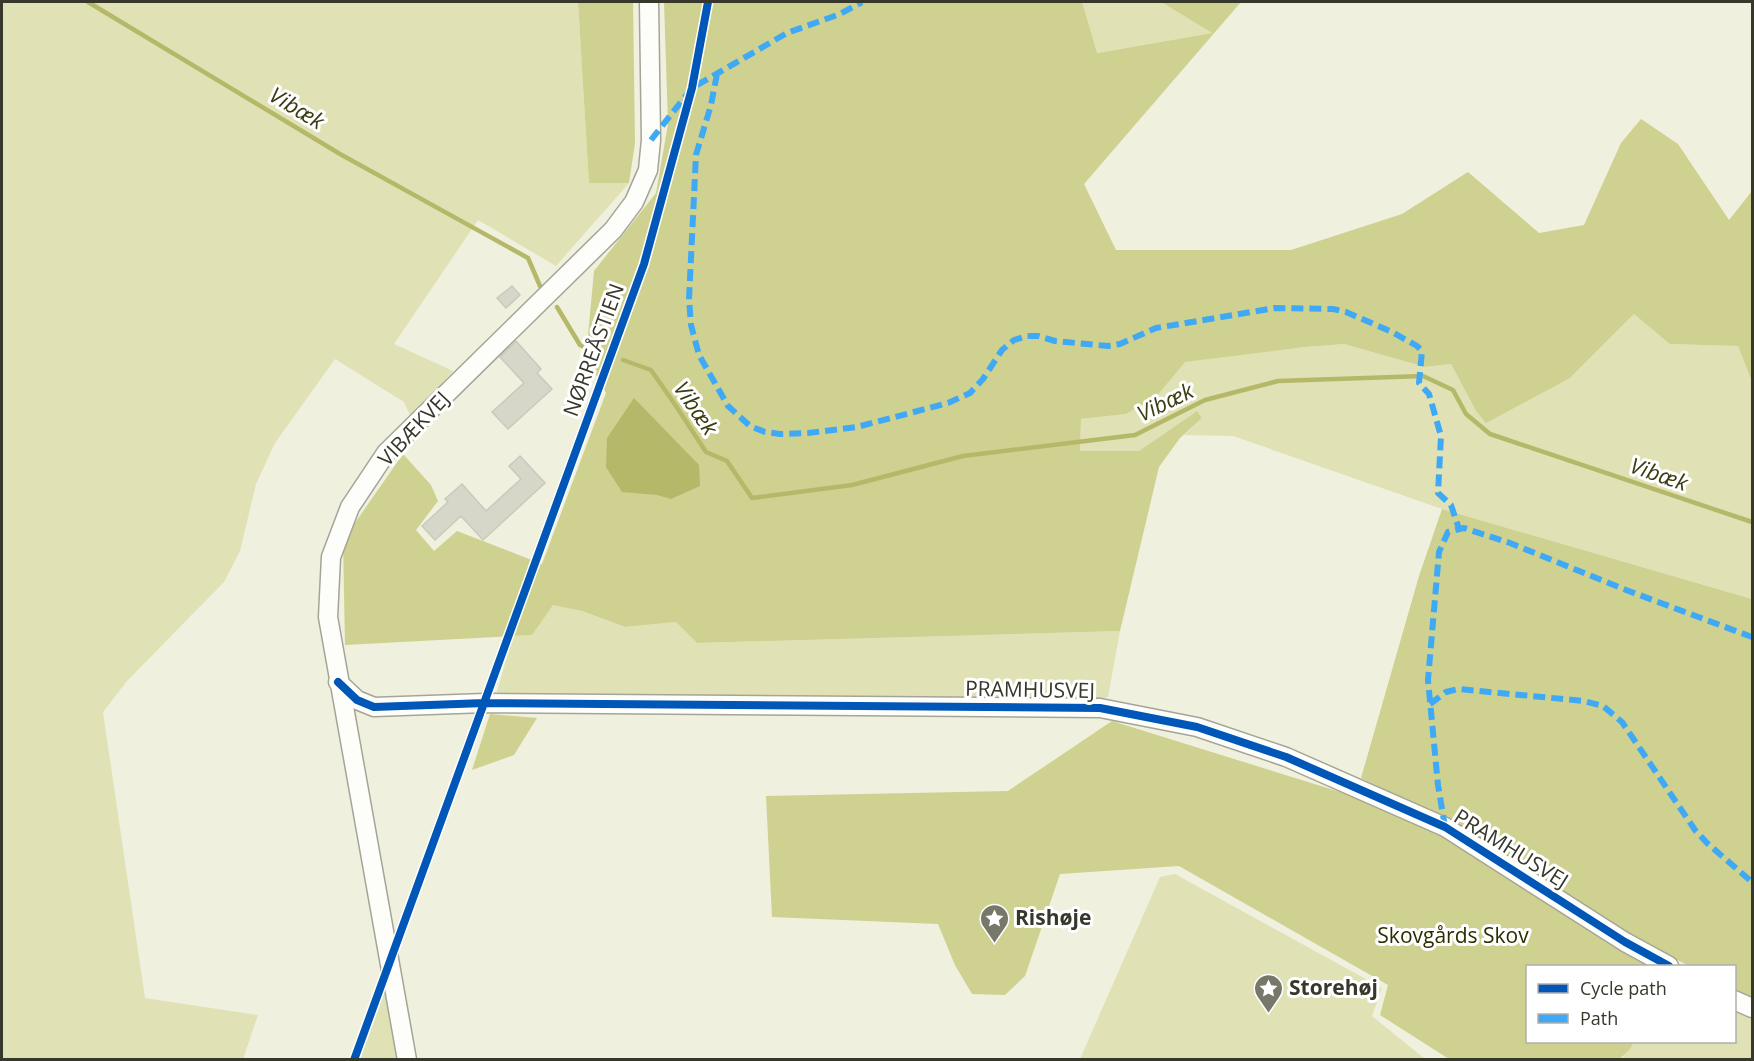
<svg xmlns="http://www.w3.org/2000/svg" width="1754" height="1061" font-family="'Open Sans',sans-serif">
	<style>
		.green { fill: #e0e2b6 }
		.forest { fill: #cfd190 }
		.water { fill: #b6b869 }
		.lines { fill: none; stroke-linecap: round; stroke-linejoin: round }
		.stream { stroke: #b6b869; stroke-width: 4.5 }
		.building { fill: #d6d7c9; stroke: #c8cabb; stroke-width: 1.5 }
		.minor-casing { stroke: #a4a597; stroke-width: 21 }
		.minor { stroke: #fdfdfa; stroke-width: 18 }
		.quiet { stroke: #3fa9f5; stroke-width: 6; stroke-dasharray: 12 6; stroke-linecap: butt }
		.cycleway-casing { stroke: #fff; stroke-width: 11 }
		.cycleway { stroke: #0057b8; stroke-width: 8 }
		.labels { text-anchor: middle; stroke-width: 6; stroke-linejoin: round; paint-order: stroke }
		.street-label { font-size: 21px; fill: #37372b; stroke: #fff }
		.poi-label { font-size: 21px; font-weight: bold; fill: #37372b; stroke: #fff; text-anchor: start }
		.park-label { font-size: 21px; fill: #2d2d01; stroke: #fff }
		.water-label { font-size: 22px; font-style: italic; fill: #3b3c11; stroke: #fff }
	</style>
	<rect width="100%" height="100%" fill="#eff0de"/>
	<path class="green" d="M2 2H578L589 182 629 183 556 266 478 220 394 344 453 371 425 403 410 415 404 402 335 359 275 443 256 484 240 551 224 582 127 681 103 712 145 998 258 1015 243 1059 2 1060Z
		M1082 2H1161L1212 33 1096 53Z
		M1634 314 1671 344 1738 346 1752 382V599L1442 509 1233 436 1184 435 1202 418 1197 411 1139 451H1080L1081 419 1126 414 1156 397 1184 362 1305 347 1344 344 1425 367 1451 364 1476 411 1570 378Z
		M552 604 582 611 625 627 676 622 697 643 1120 631 1108 697 1086 703 495 698 513 636 532 635Z
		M1175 874 1382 988 1372 1016 1425 1059H1080L1160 877Z
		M385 989 398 1059H360Z
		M1735 1007 1752 1015V1059L1621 1060 1634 1042H1734Z"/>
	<path class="forest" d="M578 2H633L635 143 629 183H589Z
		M664 2H1082L1097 53 1212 33 1161 2H1241L1084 184 1116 250H1291L1402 214 1468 172 1539 233 1584 225 1621 143 1641 119 1678 144 1729 220 1752 191V382L1738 346 1670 344 1634 314 1570 378 1486 423 1476 411 1451 364 1425 367 1344 344 1305 347 1185 362 1156 397 1126 414 1081 419 1080 451H1139L1197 411 1202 418 1180 438 1159 467 1120 631 697 643 676 622 625 627 582 611 553 605 532 635 345 645 343 540 403 454 431 485 438 501 416 530 434 551 457 531 542 564 606 393 586 356 594 271 656 193 668 124Z
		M1442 509 1752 599V998L1735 991 1734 966H1689L1631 936 1456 826 1361 778 1419 576Z
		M490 714 537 718 514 755 472 770Z
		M1112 721 1353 796 1441 833 1651 966H1528V1042H1634L1630 1049 1620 1059H1449L1380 1015 1388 985 1179 866 1060 874 1025 976 1005 995 972 994 955 965 938 924 772 917 766 796 1008 791Z"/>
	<path class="water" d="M634 398 699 465 700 486 671 499 657 495 622 492 606 467 607 438Z"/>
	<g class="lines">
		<path class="stream" d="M88 2 340 154 528 258 540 286
			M557 307 580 345 592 351
			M623 360 651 370 676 406 706 452 727 461 752 498 852 485 963 456 1135 435 1205 400 1278 381 1423 376 1453 390 1466 414 1490 434 1752 522"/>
	</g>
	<path class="building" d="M512 286 520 295 506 308 497 298Z
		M516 341 541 369 537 373 552 389 508 429 492 412 524 383 500 357Z
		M520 456 545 483 483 540 461 516 435 540 422 526 448 502 445 499 462 484 486 511 521 479 509 466Z"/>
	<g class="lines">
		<defs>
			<path id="minor" d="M338 682 357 700 374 707 485 703 1100 708 1197 727 1286 757 1445 827 1625 942 1669 966
				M1734 1000 1752 1008
				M407 1060 328 617 331 557 350 507 386 453 613 230 634 202 648 170 651 140 649 2"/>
		</defs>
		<use href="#minor" class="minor-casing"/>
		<use href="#minor" class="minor"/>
		<path class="quiet" d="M717 74 711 105 696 155 689 299 691 325 699 355 728 406 750 426 765 432 780 434 808 433 857 427 948 403 970 393 983 379 1002 350 1014 340 1027 336H1038L1055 341 1108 346 1120 344 1156 328 1275 308 1333 309 1346 312 1392 332 1417 346 1422 351 1419 383 1429 394 1441 436 1438 493 1451 505 1459 529
			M651 140 692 88 787 33 840 14 862 2
			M1430 704 1446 692 1458 689 1584 701 1603 706 1622 722 1695 830 1707 843 1752 882
			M1445 827 1438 785 1428 680 1439 552 1448 532 1464 528 1510 543 1626 590 1752 637"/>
		<defs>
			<path id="cycleway" d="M338 682 357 700 374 707 485 703 1100 708 1197 727 1286 757 1445 827 1625 942 1669 966
				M354 1060 644 264 692 88 708 2"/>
		</defs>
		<use href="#cycleway" class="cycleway-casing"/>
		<use href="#cycleway" class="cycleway"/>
	</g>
	<defs>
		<symbol id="sight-pin" viewBox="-11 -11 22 30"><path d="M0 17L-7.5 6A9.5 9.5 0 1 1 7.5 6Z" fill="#77786a" stroke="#fff"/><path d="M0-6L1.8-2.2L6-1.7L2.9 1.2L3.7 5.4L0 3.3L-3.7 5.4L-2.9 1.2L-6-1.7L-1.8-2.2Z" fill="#fff"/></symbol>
	</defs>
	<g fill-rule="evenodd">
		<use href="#sight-pin" x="978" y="902" width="33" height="45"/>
		<use href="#sight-pin" x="1252" y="972" width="33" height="45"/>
	</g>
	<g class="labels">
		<g class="street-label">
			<text transform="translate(594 350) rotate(-70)" y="7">NØRREÅSTIEN</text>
			<text transform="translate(414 429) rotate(-47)" y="7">VIBÆKVEJ</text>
			<text transform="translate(1030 690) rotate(1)" y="7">PRAMHUSVEJ</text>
			<text transform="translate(1511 849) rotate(32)" y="7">PRAMHUSVEJ</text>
		</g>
		<g class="poi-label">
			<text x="1015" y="925">Rishøje</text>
			<text x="1289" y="995">Storehøj</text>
		</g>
		<g class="park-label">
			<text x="1453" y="943">Skovgårds Skov</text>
		</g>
		<g class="water-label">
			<text transform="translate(297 108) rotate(31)" y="8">Vibæk</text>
			<text transform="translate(1165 402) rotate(-26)" y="8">Vibæk</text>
			<text transform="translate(696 408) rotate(56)" y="8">Vibæk</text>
			<text transform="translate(1659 474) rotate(19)" y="8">Vibæk</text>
		</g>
	</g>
	<rect width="1754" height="1061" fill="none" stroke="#37372b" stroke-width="6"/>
	<rect x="1526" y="965" width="210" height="78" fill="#ffffff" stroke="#afafaa" stroke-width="1.5"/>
	<rect x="1538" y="984" width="30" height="9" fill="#0057b8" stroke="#afafaa" stroke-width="1.5"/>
	<text x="1580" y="995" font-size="18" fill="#37372b">Cycle path</text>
	<rect x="1538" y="1014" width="30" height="9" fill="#3fa9f5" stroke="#afafaa" stroke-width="1.5"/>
	<text x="1580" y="1025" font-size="18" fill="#37372b">Path</text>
</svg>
